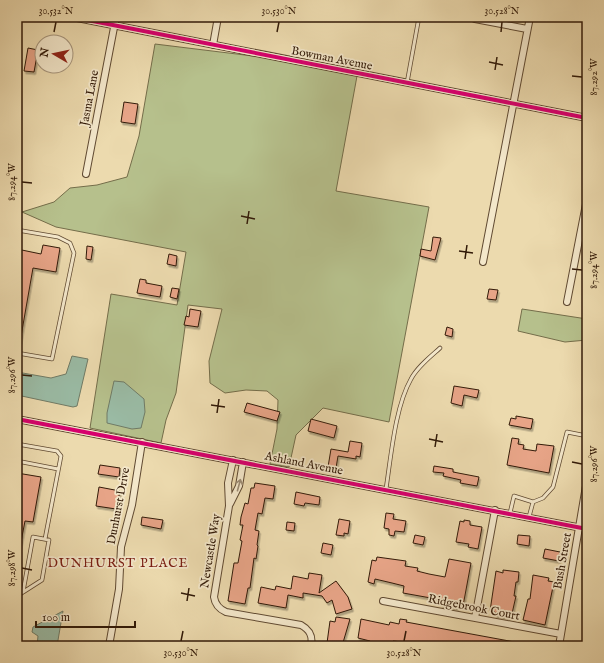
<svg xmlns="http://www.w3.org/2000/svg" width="604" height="663" font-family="'IM FELL English',serif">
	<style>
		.green { fill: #b6c08c; stroke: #746d4a }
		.water { fill: #9abba5; stroke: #707b66 }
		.building { fill: #e7a487; stroke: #321a08; filter: url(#shadow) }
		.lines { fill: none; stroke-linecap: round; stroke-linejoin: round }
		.lane-casing { stroke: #604a32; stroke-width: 4.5 }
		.street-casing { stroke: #604a32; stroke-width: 8 }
		.lane { stroke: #f3e7ca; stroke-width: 3 }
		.street { stroke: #f3e7ca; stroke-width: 6 }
		.cycleway-casing { stroke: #f3e7ca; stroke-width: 6 }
		.cycleway { stroke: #d6006c; stroke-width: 4 }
		.oneway { stroke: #9c8b73 }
		.ticks { fill: none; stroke: #321a08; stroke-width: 1.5 }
		.labels { text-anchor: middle; stroke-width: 3.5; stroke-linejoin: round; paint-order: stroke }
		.street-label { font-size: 12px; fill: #321a08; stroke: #f3e7ca }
		.neighbourhood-label { font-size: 13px; letter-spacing: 1px; fill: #7a1f14; stroke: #f3e7ca }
		.neatline { fill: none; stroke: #321a08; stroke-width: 1.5 }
		.ticks-label { font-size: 10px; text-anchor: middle; fill: #321a08 }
	</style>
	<defs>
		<filter id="shadow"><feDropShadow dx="1.5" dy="2.5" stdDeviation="0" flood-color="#0004"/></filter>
	</defs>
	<rect width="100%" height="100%" fill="#ecdaae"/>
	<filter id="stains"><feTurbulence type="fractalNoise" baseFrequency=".005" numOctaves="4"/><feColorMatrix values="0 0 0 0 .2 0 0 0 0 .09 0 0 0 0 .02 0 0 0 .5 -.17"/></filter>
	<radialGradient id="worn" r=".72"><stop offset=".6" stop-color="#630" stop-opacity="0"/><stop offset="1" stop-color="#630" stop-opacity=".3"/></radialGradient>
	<path class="green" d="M155 44 261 57 357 76 336 191 429 207 389 422 323 408 296 435 289 467 270 464 277 429 278 400 267 391 246 390 225 393 210 383 209 361 222 309 188 305 176 393 166 420 161 443 90 428 111 294 177 305 186 252 56 227 22 212 54 202 70 188 97 185 127 177 139 136Z
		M522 309 587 319V340L565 342 518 331Z"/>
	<path class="water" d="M72 356 88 359 77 406 73 407 17 395V372L51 378 66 374Z
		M114 381 124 382 144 399 145 412 141 428 132 429 107 423V413Z
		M63 611 57 646H37L38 636 32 632 33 627Z"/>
	<path class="building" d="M28 48 38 50 34 72 24 71Z
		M124 102 138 104 135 124 121 122Z
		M433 237 441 238 435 260 420 256 421 249 431 251Z
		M43 245 60 248 56 272 33 268 20 342H17V249L41 254Z
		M87 246 93 247 91 260 86 259Z
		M169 254 177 256 176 266 167 264Z
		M140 279 146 280V283L162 286 160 297 137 293Z
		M172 288 179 289 177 299 170 297Z
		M489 289 498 290 496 300 487 299Z
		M190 309 201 311 198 327 184 325 186 316 189 317Z
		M447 327 453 329 452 337 445 335Z
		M454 386 479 390 477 398 464 395 462 406 451 403Z
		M247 403 280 412 277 421 244 412Z
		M516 416 533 419 531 429 509 425 511 418 516 419Z
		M311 419 337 426 334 438 308 431Z
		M512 438 519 439 518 444 524 445 523 449 536 451 537 444 554 446 549 473 507 465Z
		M350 441 362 443 360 457 356 456V459L338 456 336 468 328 467 331 449 348 452Z
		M100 465 120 468 119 477 98 474Z
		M434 466 453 469V472L479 477 477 486 460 483 461 480 443 476 444 473 433 472Z
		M17 473 41 477 33 522 25 521 20 547 17 546Z
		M255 483 275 486 273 499 265 498 262 514 258 513 255 530 259 531 257 545 258 546 256 559 254 558 250 588H248L245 604 228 601 234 563H238L242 541 240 540 243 525H240L241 517 245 503 248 504 251 488H254Z
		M99 487 120 491 116 509 96 506Z
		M296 492 320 497 319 505 305 503 304 506 294 504Z
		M386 513 394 514 393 519 406 521 404 532 395 531 394 536 389 535V529L384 528Z
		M142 517 163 520 161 529 141 525Z
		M339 519 350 521 348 534 344 533V536L336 535Z
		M464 520 470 521V525L482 527 478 549 468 547 469 544 456 542 460 521 464 522Z
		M287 522 295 523 294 531 286 530Z
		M415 535 425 537 423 545 413 543Z
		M518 535 530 536 529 546 517 544Z
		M323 543 333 545 331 555 321 553Z
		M545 549 560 552 559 561 543 558Z
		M377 557 406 561 405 566 418 568 417 571 429 574 445 577 449 559 471 563 463 606 457 605V608L441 605 442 600 403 593 404 586 392 583 375 579 374 584 368 582 372 560 376 561Z
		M503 570 519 572 518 582H516L514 596H516L511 618 495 615V612L490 611 496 571 503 573Z
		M309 573 322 575 319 593 336 581 348 597 352 609 336 614 332 600 327 603 322 596 303 593V598L288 595 286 608 258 603 261 587 275 590 276 586 291 589 293 576 308 579Z
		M533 575 549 578 548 581 554 582 545 625 523 620 528 599H530Z
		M336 617 350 619 342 646 327 643 330 621 335 622Z
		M361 619 389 625 390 622 399 624 400 619 407 620 406 622 520 643V646H421V644L393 641V646H378L370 644V641L358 638Z"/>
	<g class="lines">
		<defs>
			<path id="lane" d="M407 83 419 17
				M17 230 58 237 70 243 74 253 52 359 17 353
				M17 444 57 451 61 456 45 539
				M17 461 58 469
				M386 489C391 457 395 407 411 379 417 367 430 357 440 348
				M510 513 514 496 533 502
				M529 517 533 502 543 498 553 487 567 432 587 436
				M17 596 42 580 49 540 33 537 23 592"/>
			<path id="street" d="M72 17 587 118
				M17 19V17
				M475 19 527 29
				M213 45 218 17
				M86 174 116 17
				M483 262 530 17
				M567 302 587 199
				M17 419 587 529
				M233 460 228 483 229 506 214 597C215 604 219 609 226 612L301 625C310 630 313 636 311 646
				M230 504 239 486 243 462
				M383 601 561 634
				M475 618 495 510
				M109 646 119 589 121 547 132 505 142 442
				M559 646 587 480"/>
		</defs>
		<use href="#lane" class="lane-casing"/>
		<use href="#street" class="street-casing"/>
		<use href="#lane" class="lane"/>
		<use href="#street" class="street"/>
		<defs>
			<path id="cycleway" d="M72 17 587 118
				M17 419 587 529"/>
		</defs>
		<use href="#cycleway" class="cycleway-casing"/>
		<use href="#cycleway" class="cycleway"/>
	</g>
	<defs><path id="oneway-shaft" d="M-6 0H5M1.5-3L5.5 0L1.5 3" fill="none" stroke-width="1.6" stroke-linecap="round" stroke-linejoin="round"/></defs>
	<use class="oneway" href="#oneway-shaft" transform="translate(239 485) rotate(-75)"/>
	<path class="ticks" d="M54 32 56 22M277 32 279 22M501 32 502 22M489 62 503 65M495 70 497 57M572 76 582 77M22 182 32 183M241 216 255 219M247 224 249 211M459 251 473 253M465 259 467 245M572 269 582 270M22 375 32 376M211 405 225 407M217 413 219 399M429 439 443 442M435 447 437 434M572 462 582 464M22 568 32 570M181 593 195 596M187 601 189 588M181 641 183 631M404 641 406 631"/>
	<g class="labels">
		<g class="street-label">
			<text transform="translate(332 58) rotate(11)" y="4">Bowman Avenue</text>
			<text transform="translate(89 98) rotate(-79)" y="4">Jasma Lane</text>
			<text transform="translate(304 463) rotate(11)" y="4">Ashland Avenue</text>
			<text transform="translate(118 506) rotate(-79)" y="4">Dunhurst Drive</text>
			<text transform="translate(210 551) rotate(-81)" y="4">Newcastle Way</text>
			<text transform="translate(562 561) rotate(-80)" y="4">Bush Street</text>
			<text transform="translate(474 607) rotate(11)" y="4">Ridgebrook Court</text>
		</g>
		<g class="neighbourhood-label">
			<text x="118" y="567">DUNHURST PLACE</text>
		</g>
	</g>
	<rect width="604" height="663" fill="none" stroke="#ecdaae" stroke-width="44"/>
	<g transform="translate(54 54) rotate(279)"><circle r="19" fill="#f3e7ca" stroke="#a6957c"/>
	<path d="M0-3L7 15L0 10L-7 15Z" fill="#8f2418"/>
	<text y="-6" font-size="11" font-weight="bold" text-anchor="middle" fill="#321a08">N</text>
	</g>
	<path d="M36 621v6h99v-6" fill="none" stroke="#321a08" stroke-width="2"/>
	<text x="42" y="621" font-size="12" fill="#321a08" stroke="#f3e7ca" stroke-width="3" paint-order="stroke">100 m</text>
	<rect x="22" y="22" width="560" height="619" class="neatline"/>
	<g class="ticks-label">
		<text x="56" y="14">30.532°N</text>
		<text x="279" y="14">30.530°N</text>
		<text x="502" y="14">30.528°N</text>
		<text transform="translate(593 77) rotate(-90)" y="4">87.292°W</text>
		<text transform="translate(11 182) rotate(-90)" y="4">87.294°W</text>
		<text transform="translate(593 270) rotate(-90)" y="4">87.294°W</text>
		<text transform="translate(11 375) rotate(-90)" y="4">87.296°W</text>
		<text transform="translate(593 464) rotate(-90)" y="4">87.296°W</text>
		<text transform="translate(11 568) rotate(-90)" y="4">87.298°W</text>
		<text x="181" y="656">30.530°N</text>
		<text x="404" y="656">30.528°N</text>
	</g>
	<rect width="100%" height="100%" filter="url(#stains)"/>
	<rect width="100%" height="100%" fill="url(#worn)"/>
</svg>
